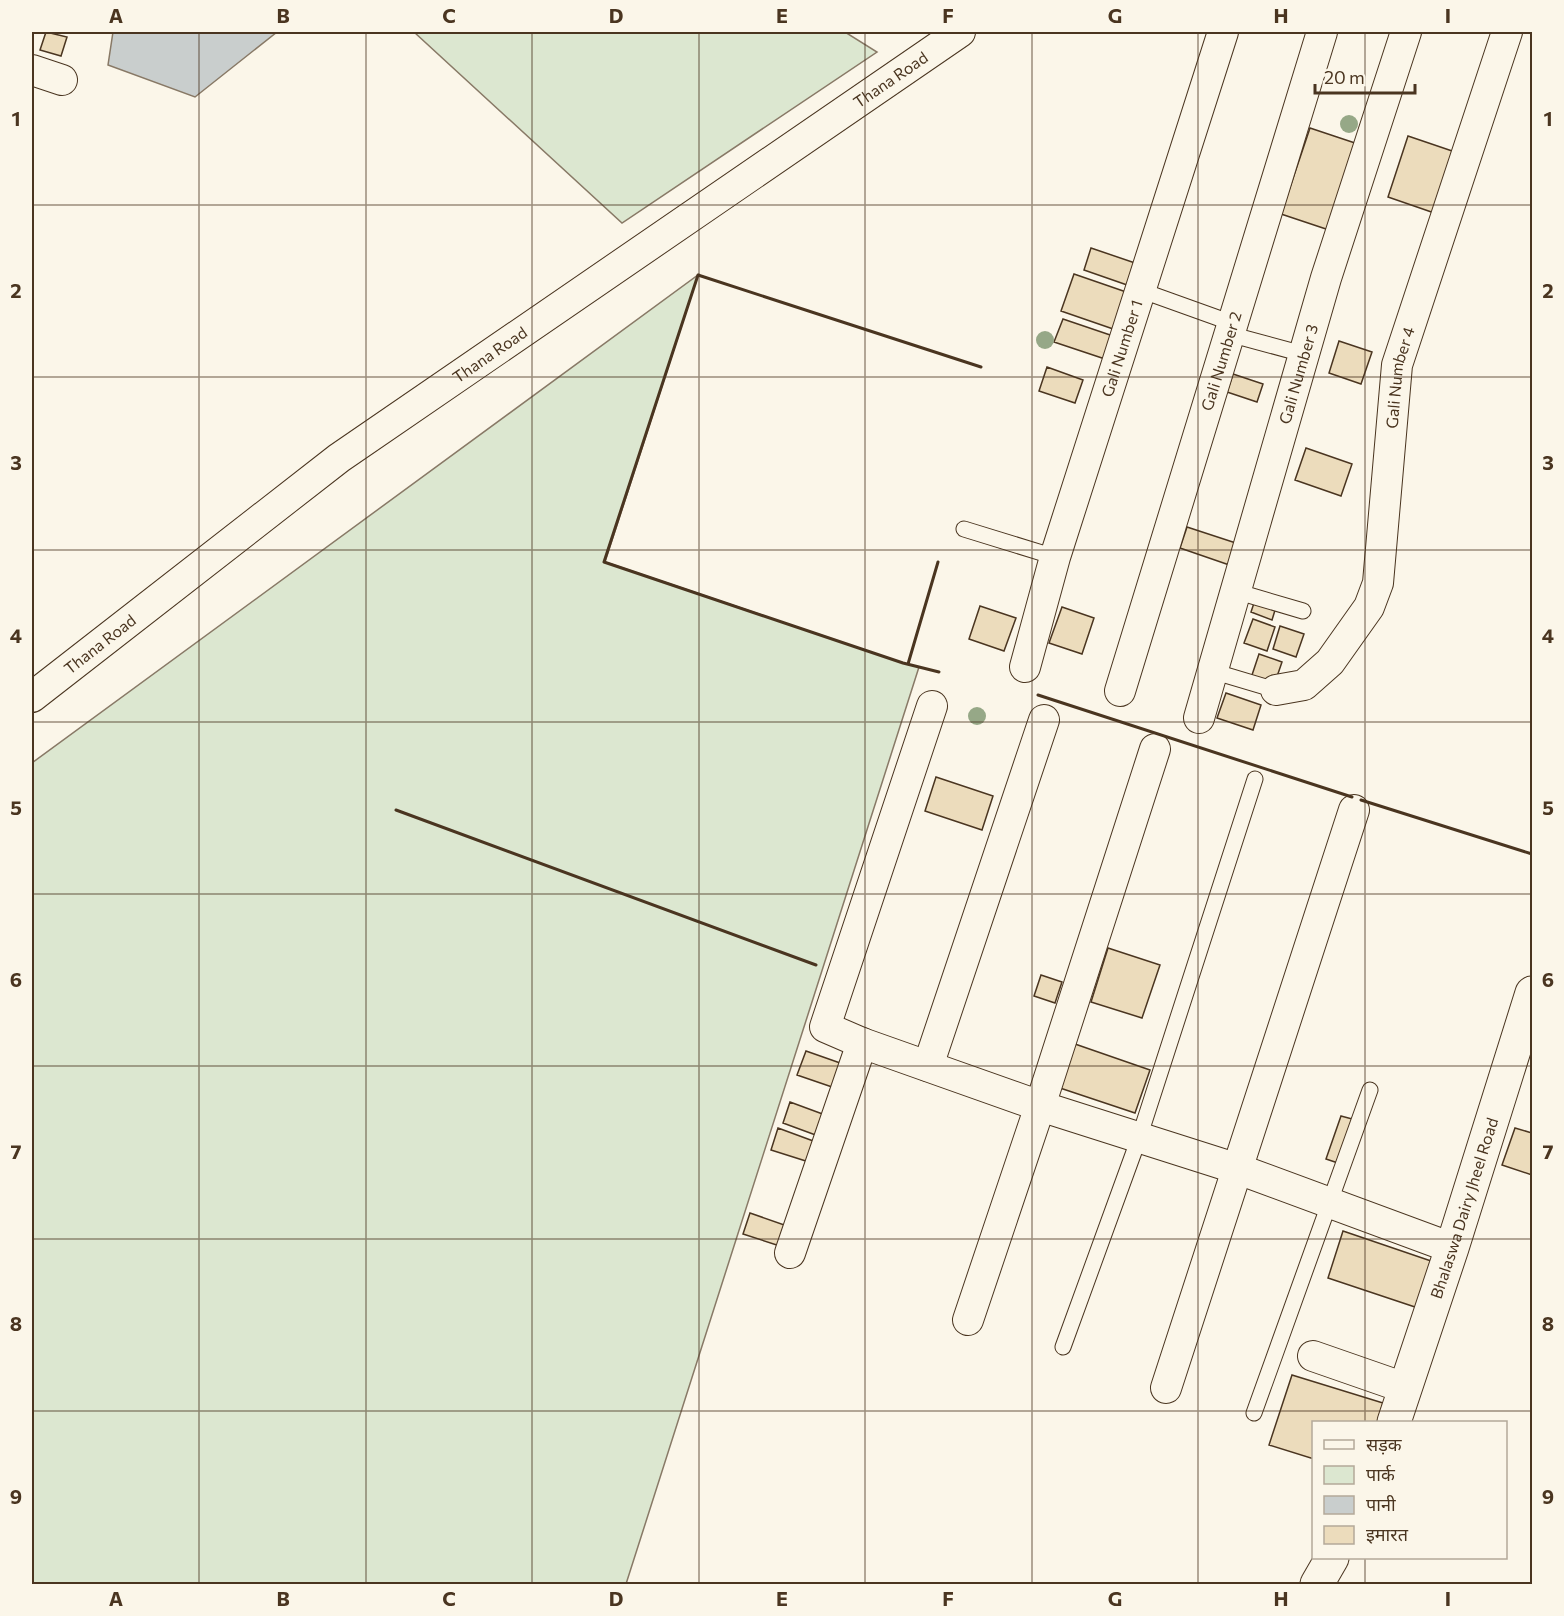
<svg xmlns="http://www.w3.org/2000/svg" width="1564" height="1616" font-family="Commissioner,'Noto Sans Devanagari',sans-serif">
	<style>
		.green { fill: #dce7d0; stroke: #887966; stroke-width: 1.5 }
		.water { fill: #c9cecd; stroke: #887966; stroke-width: 1.5 }
		.building { fill: #ecdcbc; stroke: #4a3520; stroke-width: 1.5 }
		.lines { fill: none; stroke-linecap: round; stroke-linejoin: round }
		.service-casing { stroke: #4a3520; stroke-width: 17 }
		.minor-casing { stroke: #4a3520; stroke-width: 32 }
		.tertiary-casing { stroke: #4a3520; stroke-width: 35 }
		.service { stroke: #fbf6e9; stroke-width: 15 }
		.minor { stroke: #fbf6e9; stroke-width: 30 }
		.tertiary { stroke: #fbf6e9; stroke-width: 33 }
		.wall { stroke: #4a3520; stroke-width: 3 }
		.tree { fill: #96a887 }
		.grid { fill: none; stroke: #4a3520; stroke-width: 1.5; stroke-opacity: 0.55 }
		.labels { text-anchor: middle; stroke-width: 4.5; stroke-linejoin: round; paint-order: stroke }
		.street-label { font-size: 16px; fill: #4a3520; stroke: #fbf6e9 }
		.neatline { fill: none; stroke: #4a3520; stroke-width: 2 }
		.grid-label { font-size: 20px; text-anchor: middle; font-weight: bold; fill: #4a3520 }
	</style>
	<rect width="100%" height="100%" fill="#fbf6e9"/>
	<path class="green" d="M414 32H845L877 52 622 223Z
		M698 275 605 562 903 663 919 667 626 1584H32V763Z"/>
	<path class="water" d="M113 32H277L195 97 108 65Z"/>
	<path class="building" d="M46 32 67 37 61 56 40 50Z
		M1310 128 1364 146 1335 232 1281 214Z
		M1408 136 1464 155 1443 216 1388 197Z
		M1091 248 1138 264 1130 286 1084 270Z
		M1074 274 1132 294 1119 331 1061 311Z
		M1063 319 1122 339 1114 362 1054 342Z
		M1339 341 1372 352 1361 384 1329 373Z
		M1047 367 1083 380 1075 403 1039 391Z
		M1233 374 1263 384 1257 402 1227 392Z
		M1306 448 1352 464 1341 496 1295 480Z
		M1187 527 1245 546 1238 568 1180 548Z
		M1255 600 1276 607 1272 620 1251 612Z
		M980 606 1016 618 1004 651 969 639Z
		M1062 607 1094 618 1082 654 1049 643Z
		M1253 619 1275 627 1267 651 1244 643Z
		M1280 626 1304 634 1296 657 1273 649Z
		M1259 654 1282 662 1271 694 1248 687Z
		M1226 693 1261 705 1253 730 1217 718Z
		M936 777 993 796 982 830 925 811Z
		M1108 948 1160 965 1142 1018 1091 1002Z
		M1041 975 1062 982 1055 1003 1034 996Z
		M1075 1044 1150 1070 1135 1113 1060 1088Z
		M806 1051 843 1064 835 1088 797 1075Z
		M790 1102 828 1116 821 1137 783 1123Z
		M1341 1116 1356 1120 1341 1164 1326 1159Z
		M778 1128 816 1142 809 1162 771 1150Z
		M1515 1128 1532 1133V1175L1502 1165Z
		M750 1213 790 1227 783 1247 743 1234Z
		M1343 1231 1434 1262 1418 1308 1328 1278Z
		M1292 1375 1383 1403 1377 1422H1314V1459L1269 1445Z"/>
	<g class="lines">
		<defs>
			<path id="service" d="M1140 290 1232 323
				M1229 334 1303 354
				M964 529 1055 557
				M1235 591 1303 611
				M1212 671 1276 690
				M1063 1347 1139 1138 1255 779
				M1254 1413 1370 1090"/>
			<g id="minor">
				<path d="M32 70 62 80"/>
				<path id="s1" d="M1025 667 1055 557 1223 32"/>
				<path id="s2" d="M1276 690 1304 685 1330 662 1369 607 1378 583 1397 365 1507 32"/>
				<path id="s3" d="M1120 691 1322 32"/>
				<path id="s4" d="M32 697 339 458 960 32"/>
				<path d="M932 706 825 1027 862 1043 1040 1106 1238 1169 1452 1248"/>
				<path id="s5" d="M1199 718 1326 278 1406 32"/>
				<path d="M928 1066 1044 720"/>
				<path d="M790 1253 862 1043"/>
				<path d="M968 1320 1040 1106 1155 749"/>
				<path d="M1313 1356 1405 1388"/>
				<path d="M1166 1388 1354 810"/>
			</g>
			<g id="tertiary">
				<path id="s6" d="M1394 1422 1452 1248 1532 993"/>
				<path d="M1317 1584 1332 1558"/>
			</g>
		</defs>
		<use href="#service" class="service-casing"/>
		<use href="#minor" class="minor-casing"/>
		<use href="#tertiary" class="tertiary-casing"/>
		<use href="#service" class="service"/>
		<use href="#minor" class="minor"/>
		<use href="#tertiary" class="tertiary"/>
		<path class="wall" d="M908 664 938 562
			M939 672 903 663 604 562 698 275 981 367
			M1038 695 1352 797
			M1361 800 1532 854
			M396 810 816 965"/>
	</g>
	<g class="tree">
		<circle cx="1349" cy="124" r="9"/>
		<circle cx="1045" cy="340" r="9"/>
		<circle cx="977" cy="716" r="9"/>
	</g>
	<path class="grid" d="M199 32V1584M366 32V1584M532 32V1584M699 32V1584M865 32V1584M1032 32V1584M1198 32V1584M1365 32V1422M32 205H1532M32 377H1532M32 550H1532M32 722H1532M32 894H1532M32 1066H1532M32 1239H1532M32 1411H1532M1365 1558V1584"/>
	<g class="labels">
		<g class="street-label">
			<text dy="6" stroke="none"><textPath href="#s4" startOffset="1058">Thana Road</textPath></text>
			<text dy="6" stroke="none"><textPath href="#s1" startOffset="333">Gali Number 1</textPath></text>
			<text dy="6" stroke="none"><textPath href="#s4" startOffset="572">Thana Road</textPath></text>
			<text dy="6" stroke="none"><textPath href="#s3" startOffset="345">Gali Number 2</textPath></text>
			<text dy="6" stroke="none"><textPath href="#s5" startOffset="358">Gali Number 3</textPath></text>
			<text dy="6" stroke="none"><textPath href="#s2" startOffset="363">Gali Number 4</textPath></text>
			<text dy="6" stroke="none"><textPath href="#s4" startOffset="86">Thana Road</textPath></text>
			<text dy="6" stroke="none"><textPath href="#s6" startOffset="225">Bhalaswa Dairy Jheel Road</textPath></text>
		</g>
	</g>
	<rect width="1564" height="1616" fill="none" stroke="#fbf6e9" stroke-width="66"/>
	<rect x="1312" y="1421" width="195" height="138" fill="#fbf6e9" stroke="#b4a999" stroke-width="1.5"/>
	<rect x="1324" y="1440" width="30" height="9" fill="#fbf6e9" stroke="#b4a999" stroke-width="1.5"/>
	<text x="1366" y="1451" font-size="18" fill="#4a3520">सड़क</text>
	<rect x="1324" y="1466" width="30" height="18" fill="#dce7d0" stroke="#b4a999" stroke-width="1.5"/>
	<text x="1366" y="1481" font-size="18" fill="#4a3520">पार्क</text>
	<rect x="1324" y="1496" width="30" height="18" fill="#c9cecd" stroke="#b4a999" stroke-width="1.5"/>
	<text x="1366" y="1511" font-size="18" fill="#4a3520">पानी</text>
	<rect x="1324" y="1526" width="30" height="18" fill="#ecdcbc" stroke="#b4a999" stroke-width="1.5"/>
	<text x="1366" y="1541" font-size="18" fill="#4a3520">इमारत</text>
	<path d="M1315 84v9h100v-9" fill="none" stroke="#4a3520" stroke-width="3"/>
	<text x="1324" y="84" font-size="18" fill="#4a3520" stroke="#fbf6e9" stroke-width="4.5" paint-order="stroke">20 m</text>
	<rect x="33" y="33" width="1498" height="1550" class="neatline"/>
	<g class="grid-label">
		<text x="116" y="23">A</text>
		<text x="283" y="23">B</text>
		<text x="449" y="23">C</text>
		<text x="616" y="23">D</text>
		<text x="782" y="23">E</text>
		<text x="948" y="23">F</text>
		<text x="1115" y="23">G</text>
		<text x="1281" y="23">H</text>
		<text x="1448" y="23">I</text>
		<text x="16" y="126">1</text>
		<text x="1548" y="126">1</text>
		<text x="16" y="298">2</text>
		<text x="1548" y="298">2</text>
		<text x="16" y="470">3</text>
		<text x="1548" y="470">3</text>
		<text x="16" y="643">4</text>
		<text x="1548" y="643">4</text>
		<text x="16" y="815">5</text>
		<text x="1548" y="815">5</text>
		<text x="16" y="987">6</text>
		<text x="1548" y="987">6</text>
		<text x="16" y="1159">7</text>
		<text x="1548" y="1159">7</text>
		<text x="16" y="1331">8</text>
		<text x="1548" y="1331">8</text>
		<text x="16" y="1504">9</text>
		<text x="1548" y="1504">9</text>
		<text x="116" y="1606">A</text>
		<text x="283" y="1606">B</text>
		<text x="449" y="1606">C</text>
		<text x="616" y="1606">D</text>
		<text x="782" y="1606">E</text>
		<text x="948" y="1606">F</text>
		<text x="1115" y="1606">G</text>
		<text x="1281" y="1606">H</text>
		<text x="1448" y="1606">I</text>
	</g>
</svg>
